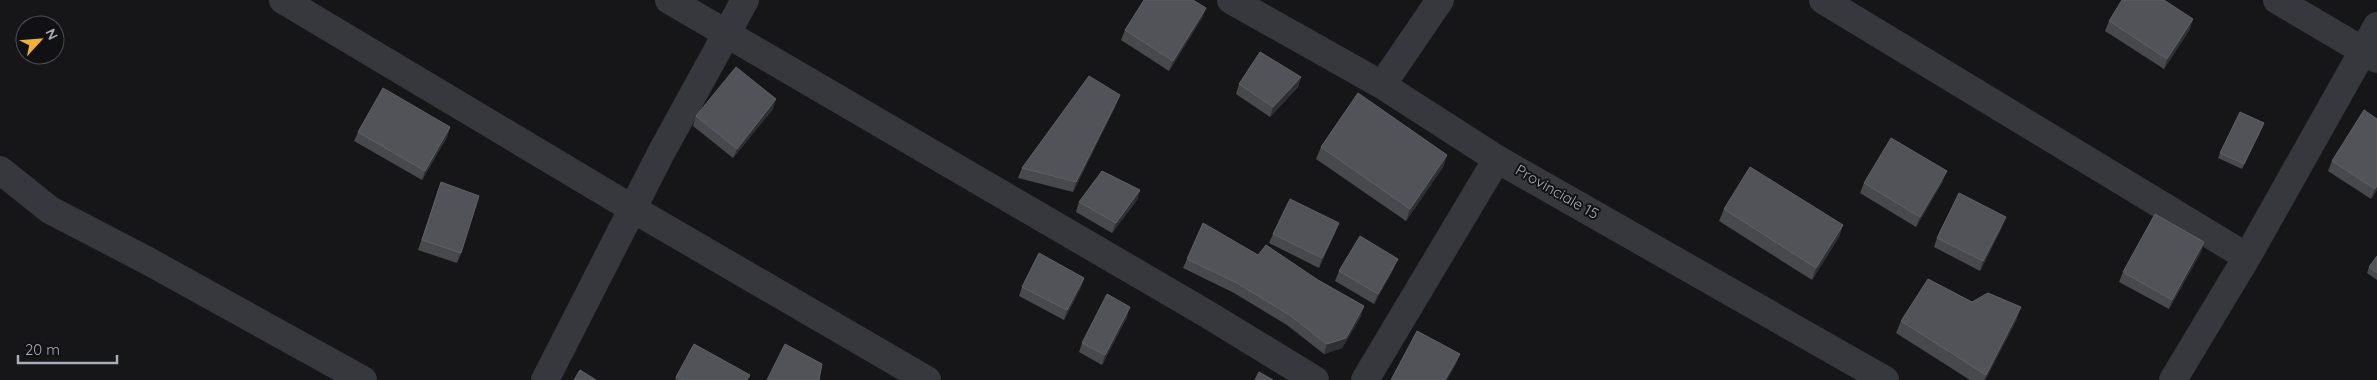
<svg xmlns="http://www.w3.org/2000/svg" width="2377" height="380" font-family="Quicksand,sans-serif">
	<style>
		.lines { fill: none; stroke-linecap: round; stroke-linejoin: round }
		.minor { stroke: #37383d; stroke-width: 28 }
		.tertiary { stroke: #37383d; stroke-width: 28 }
		.wall { fill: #47494d }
		.shaded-wall { fill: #2f3033 }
		.building { fill: #525359; stroke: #5f6168 }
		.labels { text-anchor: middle; stroke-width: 4; stroke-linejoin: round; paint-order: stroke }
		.street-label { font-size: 15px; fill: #a8adb8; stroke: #111113 }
	</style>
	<rect width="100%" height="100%" fill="#161618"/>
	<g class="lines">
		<path class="minor" d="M283 0 633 209 927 380
			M669 0 1207 314 1315 380
			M1823 0 2247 257
			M2277 0 2377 59
			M1382 85 1440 0
			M0 170 50 210 148 261 363 380
			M545 380 661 153 745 0
			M1365 380 1497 159
			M2173 380 2247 257 2377 26"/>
		<path class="tertiary" d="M1231 0 1382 85 1497 159 1885 380"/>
	</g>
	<path class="wall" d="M1206 8 1202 18 1169 71 1121 40 1125 30Z
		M2109 21 2190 29 2164 69 2105 31Z
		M1301 77 1298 87 1270 117 1236 94 1239 84Z
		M1116 105 1073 192 1018 178 1022 168Z
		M773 109 733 158 693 126 696 116Z
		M2264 123 2242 169 2218 158 2220 153Z
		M450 127 447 137 422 180 354 141 358 132Z
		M1321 147 1447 155 1443 167 1406 221 1316 159Z
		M2332 161 2377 190 2371 199 2328 171Z
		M1943 181 1916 227 1860 193 1864 183Z
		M441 182 461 253 457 263 418 250Z
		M1140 190 1137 200 1112 233 1076 212 1079 202Z
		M1724 209 1843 225 1839 237 1812 280 1719 221Z
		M2002 227 1980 271 1934 247 1937 238Z
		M1335 233 1319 268 1269 243 1273 234Z
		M2204 242 2201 252 2169 309 2119 282 2123 272Z
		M2377 256V280L2367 273 2369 267Z
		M1187 259 1361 316 1342 348 1324 354 1287 325 1234 293 1183 268Z
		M1394 268 1374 304 1335 281 1339 271Z
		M1084 278 1081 287 1064 320 1019 296 1022 287Z
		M1972 302 2017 319 1985 380H1970L1896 333 1901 321Z
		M1127 317 1102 365 1079 352 1082 343Z
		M676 377 748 380H675Z"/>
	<path class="shaded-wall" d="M1206 8 1202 18 1169 71 1173 61Z
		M2193 19 2190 29 2164 69 2167 59Z
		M1301 77 1298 87 1270 117 1273 107Z
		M1120 95 1116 105 1073 192 1076 182Z
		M776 99 773 109 733 158 737 149Z
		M2264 123 2262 129 2242 169 2244 164Z
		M450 127 447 137 422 180 425 171Z
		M1447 155 1443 167 1406 221 1410 209Z
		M1947 171 1943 181 1916 227 1920 217Z
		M2377 186V190L2371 199 2375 189Z
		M1140 190 1137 200 1112 233 1116 223Z
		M2006 217 2002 227 1980 271 1983 261Z
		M1339 223 1335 233 1319 268 1322 258Z
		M1843 225 1839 237 1812 280 1816 268Z
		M2204 242 2201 252 2169 309 2172 300Z
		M1398 259 1394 268 1374 304 1378 294Z
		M1084 278 1081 287 1064 320 1067 310Z
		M1364 306 1361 316 1342 348 1324 354 1327 344Z
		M1130 307 1127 317 1102 365 1105 355Z
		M2021 307 2017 319 1985 380H1984Z
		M1460 354 1456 364 1447 380H1445Z"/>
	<path class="building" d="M1144 0H1193L1206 8 1173 61 1125 30Z
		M2122 0H2164L2193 19 2167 59 2109 21Z
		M1260 52 1301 77 1273 107 1239 84Z
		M736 67 776 99 737 149 696 116Z
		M1089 76 1120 95 1076 182 1022 168Z
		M383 88 450 127 425 171 358 132Z
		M1358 93 1447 155 1410 209 1321 147Z
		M2364 110 2377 119V186L2375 189 2332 161Z
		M2240 112 2264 123 2244 164 2220 153Z
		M1891 138 1947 171 1920 217 1864 183Z
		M1750 167 1843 225 1816 268 1724 209Z
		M1102 171 1140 190 1116 223 1079 202Z
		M441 182 479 196 461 253 422 240Z
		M1959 193 2006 217 1983 261 1937 238Z
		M1290 199 1339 223 1322 258 1273 234Z
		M2155 214 2204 242 2172 300 2123 272Z
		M1203 223 1258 255 1266 245 1318 280 1364 306 1346 338 1327 344 1291 316 1237 283 1187 259Z
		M1360 236 1398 259 1378 294 1339 271Z
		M1039 253 1084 278 1067 310 1022 287Z
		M2377 256V273L2369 267Z
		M1928 279 1972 302 1988 293 2021 307 1986 375 1901 321Z
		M1107 294 1130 307 1105 355 1082 343Z
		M1417 331 1460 354 1445 380H1391Z
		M694 344 750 375 747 380H683L676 377Z
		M785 344 822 364 819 380H767Z
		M580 370 596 380H574Z
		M1259 372 1273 380H1255Z"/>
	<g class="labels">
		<g class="street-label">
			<text transform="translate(1557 192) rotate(30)" y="5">Provinciale 15</text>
		</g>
	</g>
	<g transform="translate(40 40) rotate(64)"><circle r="24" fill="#111113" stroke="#4d4f55"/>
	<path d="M0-4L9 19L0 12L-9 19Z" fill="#f2b134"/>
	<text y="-8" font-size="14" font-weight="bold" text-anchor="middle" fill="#a8adb8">N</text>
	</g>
	<path d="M18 355v8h99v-8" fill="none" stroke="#a8adb8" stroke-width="2.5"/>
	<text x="25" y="355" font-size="15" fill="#a8adb8" stroke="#111113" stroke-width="4" paint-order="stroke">20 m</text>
</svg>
